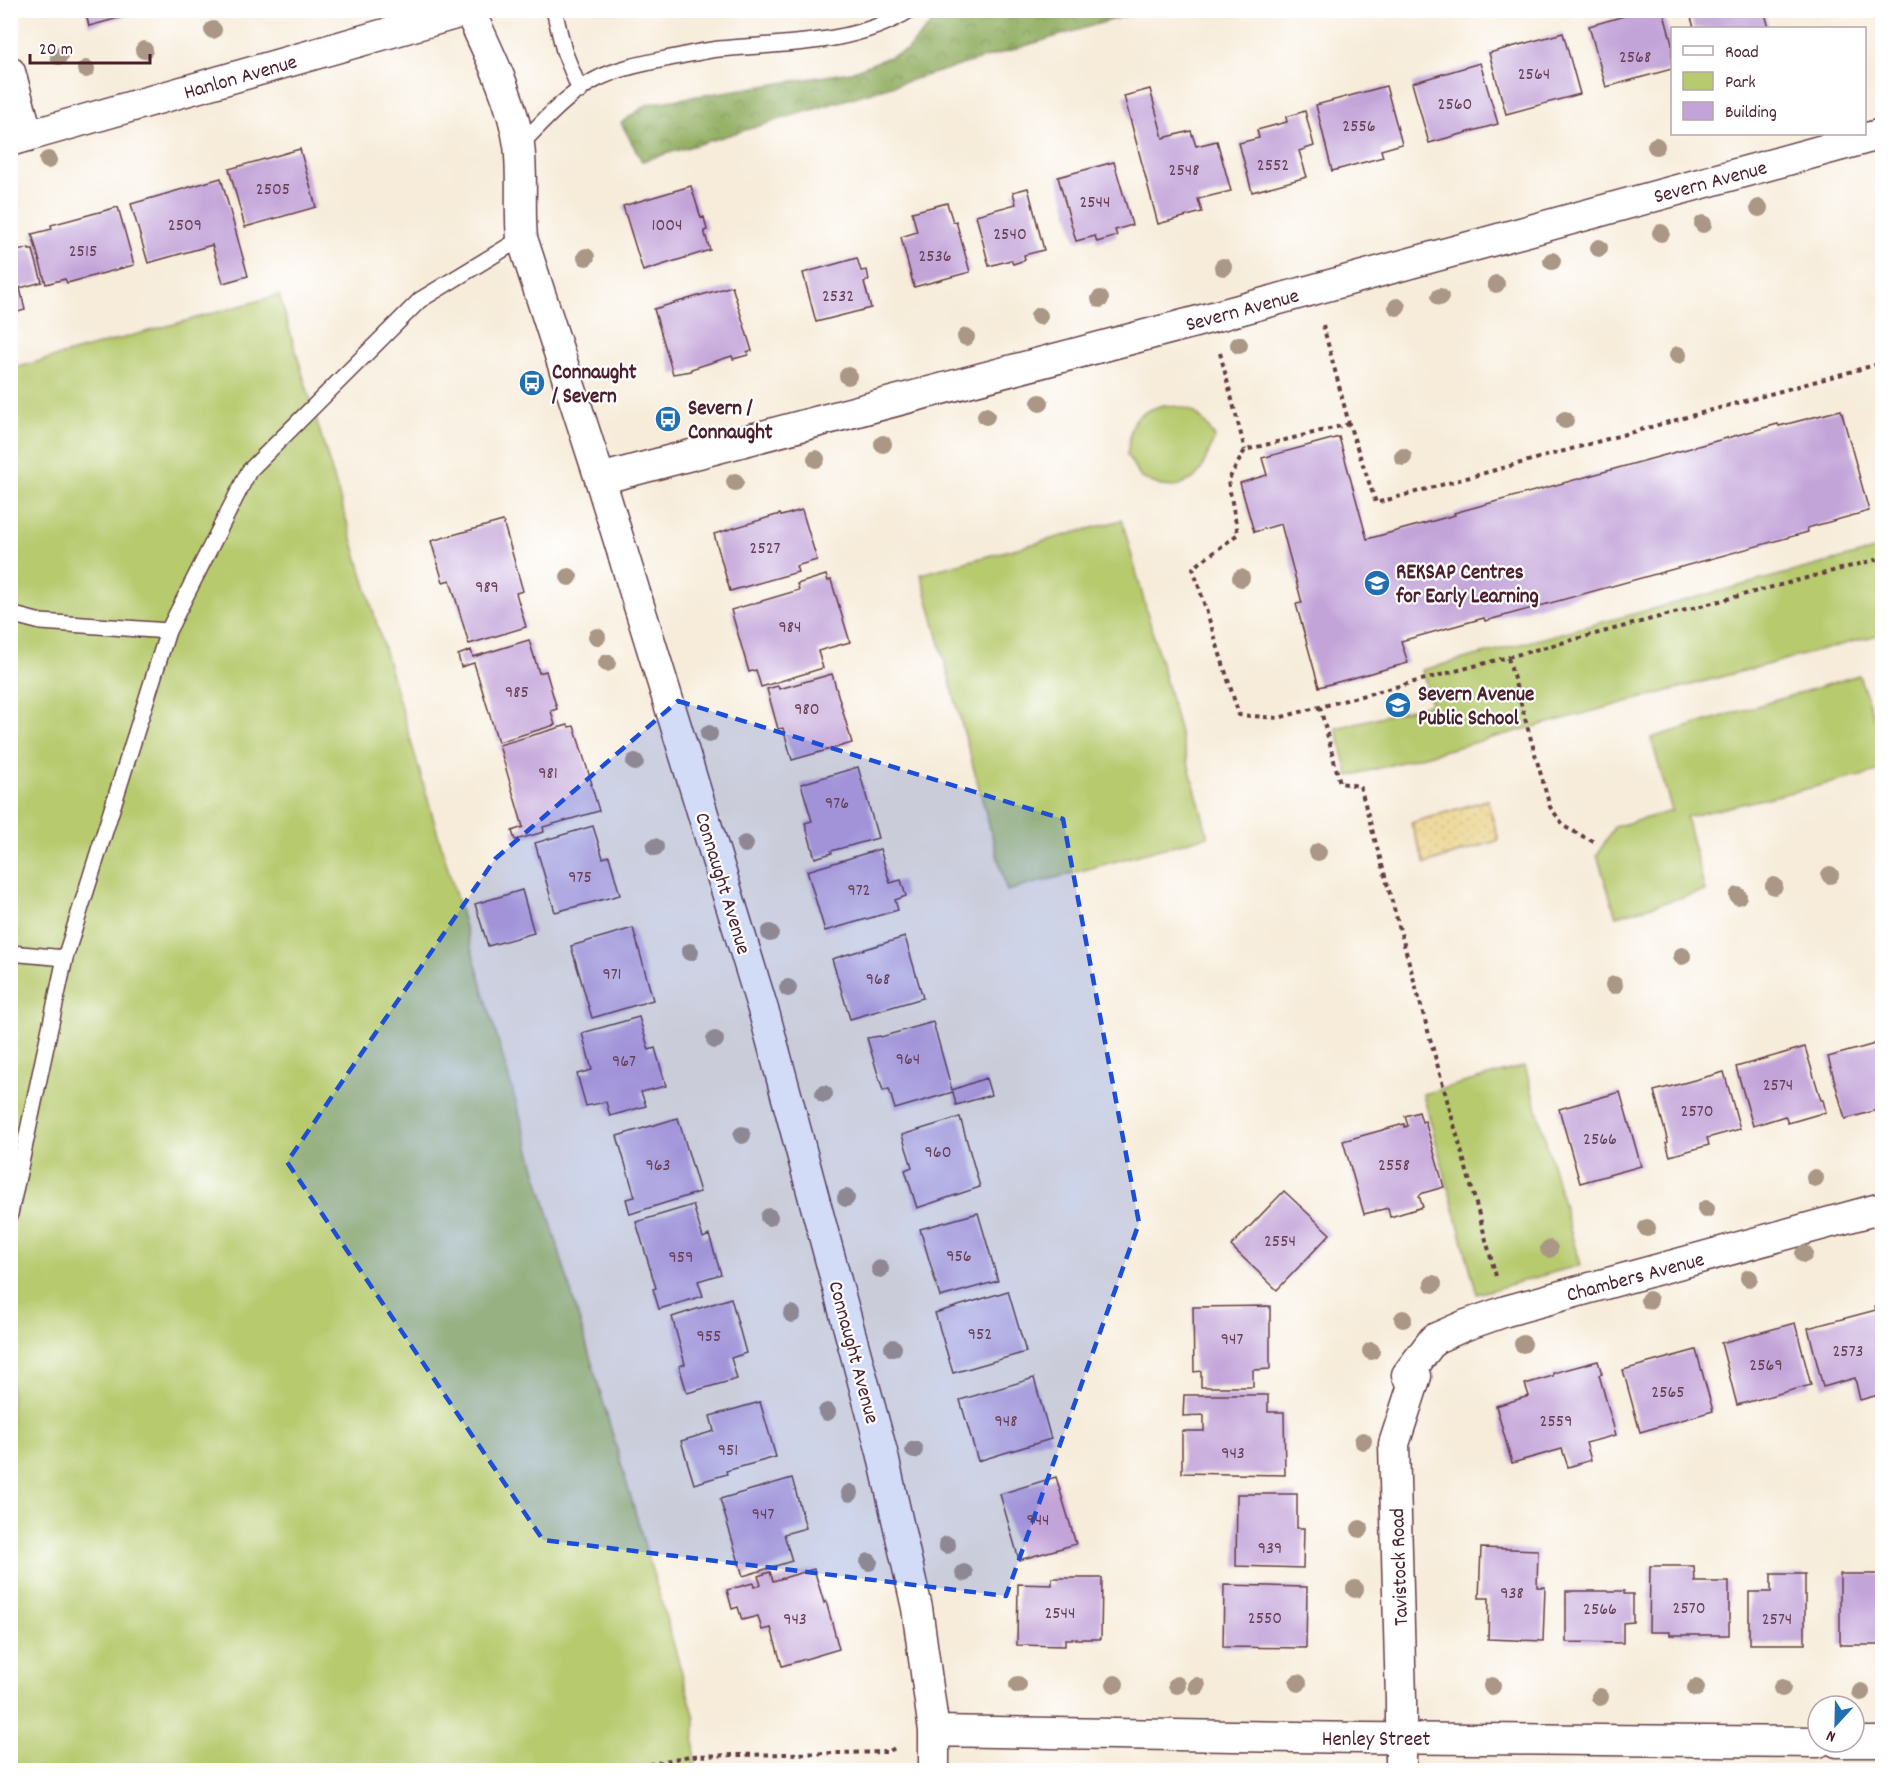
<svg xmlns="http://www.w3.org/2000/svg" width="1893" height="1781" font-family="Dekko,sans-serif">
	<style>
		.green { fill: #b7ca6e; stroke: #80744c; stroke-width: 1.5 }
		.forest { fill: url(#forest-crowns); stroke: #6e6646; stroke-width: 1.5 }
		.sand { fill: url(#sand-dots); stroke: #9c7c64; stroke-width: 1.5 }
		.building { fill: #c3a4d9 }
		.lines { fill: none; stroke-linecap: round; stroke-linejoin: round }
		.service-casing { stroke: #643e45; stroke-width: 18 }
		.minor-casing { stroke: #643e45; stroke-width: 33 }
		.path { stroke: #643e45; stroke-width: 4; stroke-dasharray: 4.5 4.5; stroke-linecap: butt }
		.service { stroke: #fff; stroke-width: 15 }
		.minor { stroke: #fff; stroke-width: 30 }
		.tree { fill: #aa9785 }
		.marked { fill: #1d4ed8; fill-opacity: 0.2; stroke: #1d4ed8; stroke-width: 4.5; stroke-dasharray: 12 8; stroke-linejoin: round }
		.labels { text-anchor: middle; stroke-width: 4.5; stroke-linejoin: round; paint-order: stroke }
		.number-label { font-size: 18px; fill: #684056 }
		.street-label { font-size: 21px; fill: #4a1f2b; stroke: #fff }
		.poi-label { font-size: 21px; font-weight: bold; fill: #4a1f2b; stroke: #fff; text-anchor: start }
	</style>
	<defs>
		<pattern id="forest-crowns" width="20" height="18" patternUnits="userSpaceOnUse" patternTransform="scale(1.5)"><rect width="20" height="18" fill="#91ae61"/><path d="M2 6a3 3 0 1 1 6 0M12 15a3 3 0 1 1 6 0" fill="none" stroke="#788d50"/></pattern>
		<pattern id="sand-dots" width="8" height="8" patternUnits="userSpaceOnUse" patternTransform="scale(1.5)"><rect width="8" height="8" fill="#eeda9e"/><path d="M2 2h.1M6 6h.1" fill="none" stroke="#cebb88" stroke-width="1.8" stroke-linecap="round"/></pattern>
	</defs>
	<rect width="100%" height="100%" fill="#fff"/>
	<filter id="ink" filterUnits="userSpaceOnUse"><feTurbulence type="fractalNoise" baseFrequency=".0167" numOctaves="2"/><feDisplacementMap in="SourceGraphic" scale="12" xChannelSelector="R" yChannelSelector="G"/><feConvolveMatrix kernelMatrix="1 2 1 2 8 2 1 2 1" color-interpolation-filters="sRGB"/></filter>
	<filter id="wash" filterUnits="userSpaceOnUse"><feTurbulence type="fractalNoise" baseFrequency=".008" numOctaves="4" result="noise"/><feDisplacementMap in="SourceGraphic" scale="24" xChannelSelector="R" yChannelSelector="G"/><feGaussianBlur stdDeviation="1.35" result="paint"/><feColorMatrix in="noise" values="0 0 0 0 0 0 0 0 0 0 0 0 0 0 0 0 0 1.4 0 .05"/><feComposite in="paint" operator="in"/></filter>
	<g filter="url(#wash)">
		<rect width="100%" height="100%" fill="#f7ecda"/>
		<path class="green" d="M279 295 353 542 695 1718 694 1770H11V369Z
			M1163 405C1195 407 1197 412 1215 437L1201 470 1193 479 1175 487 1161 486 1141 478 1127 455C1133 421 1128 416 1163 405Z
			M1122 520 1208 836 1007 891 921 574Z
			M1882 548V634L1349 776 1336 728 1431 704 1422 670Z
			M1859 675 1882 741V771L1686 817 1705 891 1616 916 1597 855 1614 827 1672 811 1651 738Z
			M1525 1066 1580 1265 1477 1294 1423 1094Z"/>
		<path class="forest" d="M943 11H1141L642 161 621 123 648 104 851 72 907 50Z"/>
		<path class="sand" d="M1487 800 1499 840 1425 864 1411 823Z"/>
		<g id="blocks">
			<path class="building" d="M85 10H145V11L89 26Z
				M1645 10H1663L1672 44V69L1606 87 1589 26Z
				M1689 10H1764L1769 28H1694Z
				M1563 33 1580 94 1506 114 1489 53Z
				M1480 63 1498 124 1429 143 1412 83Z
				M1386 86 1402 144 1381 150 1383 157 1332 171 1316 105Z
				M1150 89 1163 138 1191 131 1196 146 1217 141 1231 191 1198 199 1202 212 1158 224 1124 96Z
				M1305 111 1314 146 1299 151 1307 177 1252 192 1239 143 1259 138 1257 130 1287 122 1286 117Z
				M300 149 316 207 245 227 229 169Z
				M1114 162 1132 225 1115 230 1117 236 1097 242 1095 236 1076 241 1058 177Z
				M221 178 248 276 223 283 212 245 148 263 131 204Z
				M691 186 701 218 704 217 707 230 704 231 710 250 643 271 623 206Z
				M1028 188 1044 250 1024 255 1025 260 1013 264 1011 260 989 266 976 215 1016 204 1013 192Z
				M947 203 953 222 956 221 970 272 914 287 901 237 917 232 912 212Z
				M118 207 134 265 67 283 65 279 46 284 32 234 52 229 51 225Z
				M29 248V250H33L42 282 20 288 25 310 10 314V253Z
				M857 258 861 271 867 270 869 280 864 282 871 308 816 322 803 273Z
				M732 286 752 351 747 352 748 355 733 359 732 356 691 369V371L673 374 654 309Z
				M1841 410 1869 511 1807 528 1808 532 1485 621 1484 618 1401 641 1408 663 1319 687 1296 604 1302 603 1281 524 1254 532 1240 483 1267 475 1262 458 1339 437 1367 539 1455 515 1454 513 1778 424 1779 426Z
				M802 510 817 560 796 566 798 572 730 591 714 534 780 514 781 516Z
				M503 521 523 591 516 593 526 627 469 644 450 580 443 582 431 541Z
				M826 575 828 581 831 580 850 642 818 651 823 668 761 687 756 670 749 672 731 610 799 590 797 584Z
				M529 640 539 673 546 671 557 709 551 711 555 725 498 742 474 663 461 667 458 655 471 650 473 657Z
				M832 674 852 743 792 760 783 728 778 729 767 689 778 686 779 689Z
				M568 725 569 727 574 726 592 784H591L599 811 543 827 544 832 515 840 512 831 523 827 499 745Z
				M858 767 878 838 831 851 832 853 815 858 805 823 812 821 801 784Z
				M593 826 603 858 609 856 620 895 555 912 535 843Z
				M880 849 890 883 901 880 906 896 895 900 898 910 825 931 807 871Z
				M522 890 534 933 488 946 475 904Z
				M633 928 653 1000 592 1018 571 946Z
				M905 937 923 998 850 1019 832 959Z
				M639 1017 649 1050 655 1048 666 1086 641 1092 646 1106 610 1116 606 1102 586 1106 577 1074 592 1070 582 1033Z
				M933 1022 952 1090 986 1078 991 1095 956 1105 953 1092 895 1109 889 1089 883 1091 867 1038 880 1036 881 1037Z
				M1882 1042V1113L1879 1114 1878 1110 1845 1119 1828 1057Z
				M1805 1047 1821 1100H1823L1826 1112 1788 1123 1785 1116 1753 1126 1736 1067Z
				M1724 1072 1740 1129 1707 1138 1709 1145 1670 1156 1666 1143 1668 1142 1654 1091Z
				M1620 1092 1641 1166 1580 1183 1559 1109Z
				M1419 1112 1422 1122 1425 1121 1444 1187 1423 1193 1419 1196 1423 1207 1390 1217 1388 1208 1364 1214 1343 1141 1404 1124 1405 1127 1408 1126 1405 1116Z
				M960 1117 980 1187 917 1208 905 1170 912 1167 902 1135Z
				M678 1118 700 1192 630 1214 626 1199 635 1197 617 1136Z
				M1284 1191 1330 1234 1277 1290 1231 1246Z
				M693 1205 703 1238 709 1235 721 1274 698 1281 703 1296 659 1309 653 1289 656 1288 636 1222Z
				M978 1213 998 1281 940 1297 920 1229Z
				M1008 1291 1026 1352 953 1373 935 1313Z
				M731 1298 746 1353 731 1358 737 1379 687 1393 679 1366 685 1364 672 1317Z
				M1882 1304V1394L1860 1400 1855 1378 1823 1387 1808 1328 1876 1310 1875 1306Z
				M1270 1306V1369L1253 1370V1387H1201V1371L1194 1372 1193 1307Z
				M1795 1323 1811 1385 1737 1405 1721 1343Z
				M1696 1350 1713 1411 1640 1432 1623 1370Z
				M1598 1361 1602 1374 1599 1375 1616 1435 1586 1443 1591 1460 1568 1467 1562 1449 1512 1463 1496 1406 1529 1396 1525 1384 1553 1376V1373Z
				M1034 1378 1051 1439 978 1461 960 1400Z
				M1184 1395H1268V1412H1284L1285 1475 1182 1473V1431H1204V1415L1183 1416Z
				M760 1402 776 1457 726 1471 727 1474 694 1484 681 1441 714 1431 710 1416Z
				M1056 1477 1076 1544 1019 1560 1000 1494Z
				M792 1478 806 1528 784 1534 792 1561 743 1576 720 1499Z
				M1237 1494H1297V1528H1304L1303 1568 1236 1566Z
				M1481 1548 1538 1550 1537 1587H1545L1543 1641 1488 1639 1489 1598H1479Z
				M1650 1566H1694L1695 1582H1729V1635H1670V1632H1649Z
				M814 1569 824 1603 826 1601 839 1649 782 1666 771 1628 762 1630 758 1616 742 1620 738 1607 732 1609 727 1590 753 1583 754 1587 761 1585 758 1576 770 1572 773 1581Z
				M1771 1574H1805V1644H1749V1592H1771Z
				M1840 1574H1882V1645H1840Z
				M1052 1578H1102L1101 1639H1065V1646L1017 1645 1018 1584 1052 1585Z
				M1224 1585 1307 1587 1306 1648 1223 1647Z
				M1566 1591H1624V1594H1633V1622L1623 1623V1643L1566 1642Z"/>
		</g>
	</g>
	<g filter="url(#ink)">
		<use href="#blocks" fill-opacity="0" stroke="#643e45" stroke-width="1.5"/>
		<g class="lines">
			<defs>
				<path id="service" d="M554 10 564 51 580 91
					M519 146C542 123 565 96 595 80 616 69 641 64 665 59 682 56 700 51 719 49 782 43 853 46 910 10
					M10 614 41 622 168 631 249 471 420 300 522 238
					M10 953 65 958 10 1214
					M65 958 168 631"/>
				<path id="minor" d="M469 10C489 54 512 98 519 145 523 176 519 208 522 238L600 479 765 1016 882 1452 917 1608 934 1731V1770
					M10 72 28 136
					M10 141 469 10
					M600 479 1195 322 1882 134
					M1407 1375 1434 1339 1466 1325 1506 1311 1882 1208
					M934 1731 1362 1738 1818 1742
					M1837 1742H1882
					M1401 1770V1700L1394 1444 1416 1376 1407 1375"/>
			</defs>
			<use href="#service" class="service-casing"/>
			<use href="#minor" class="minor-casing"/>
			<path class="path" d="M1323 325 1349 424 1376 503 1882 363
				M1220 353 1245 450
				M1349 424 1245 450 1228 481 1238 534 1193 568 1239 715 1278 718 1882 558
				M1508 658 1550 807 1565 827 1594 842
				M1320 707 1340 783 1360 786 1496 1276
				M622 1770 689 1756 887 1752 897 1747"/>
			<use href="#service" class="service"/>
			<use href="#minor" class="minor"/>
		</g>
		<g class="tree">
			<circle cx="213" cy="30" r="9"/>
			<circle cx="144" cy="50" r="9"/>
			<circle cx="59" cy="56" r="9"/>
			<circle cx="86" cy="69" r="9"/>
			<circle cx="1656" cy="146" r="9"/>
			<circle cx="48" cy="160" r="9"/>
			<circle cx="1759" cy="208" r="9"/>
			<circle cx="1703" cy="224" r="9"/>
			<circle cx="1661" cy="233" r="9"/>
			<circle cx="1599" cy="248" r="9"/>
			<circle cx="586" cy="257" r="9"/>
			<circle cx="1552" cy="261" r="9"/>
			<circle cx="1223" cy="267" r="9"/>
			<circle cx="1496" cy="284" r="9"/>
			<circle cx="1440" cy="297" r="9"/>
			<circle cx="1100" cy="299" r="9"/>
			<circle cx="1397" cy="307" r="9"/>
			<circle cx="1039" cy="316" r="9"/>
			<circle cx="966" cy="337" r="9"/>
			<circle cx="1239" cy="345" r="9"/>
			<circle cx="1678" cy="355" r="9"/>
			<circle cx="848" cy="376" r="9"/>
			<circle cx="1040" cy="403" r="9"/>
			<circle cx="986" cy="416" r="9"/>
			<circle cx="1565" cy="420" r="9"/>
			<circle cx="883" cy="444" r="9"/>
			<circle cx="1403" cy="457" r="9"/>
			<circle cx="816" cy="459" r="9"/>
			<circle cx="735" cy="482" r="9"/>
			<circle cx="569" cy="577" r="9"/>
			<circle cx="1241" cy="578" r="9"/>
			<circle cx="597" cy="637" r="9"/>
			<circle cx="607" cy="663" r="9"/>
			<circle cx="709" cy="734" r="9"/>
			<circle cx="635" cy="762" r="9"/>
			<circle cx="745" cy="844" r="9"/>
			<circle cx="655" cy="847" r="9"/>
			<circle cx="1318" cy="852" r="9"/>
			<circle cx="1830" cy="875" r="9"/>
			<circle cx="1774" cy="886" r="9"/>
			<circle cx="1738" cy="896" r="9"/>
			<circle cx="770" cy="933" r="9"/>
			<circle cx="690" cy="952" r="9"/>
			<circle cx="1682" cy="956" r="9"/>
			<circle cx="1614" cy="985" r="9"/>
			<circle cx="788" cy="988" r="9"/>
			<circle cx="715" cy="1040" r="9"/>
			<circle cx="824" cy="1094" r="9"/>
			<circle cx="742" cy="1135" r="9"/>
			<circle cx="1815" cy="1178" r="9"/>
			<circle cx="846" cy="1198" r="9"/>
			<circle cx="1706" cy="1209" r="9"/>
			<circle cx="769" cy="1217" r="9"/>
			<circle cx="1647" cy="1228" r="9"/>
			<circle cx="1549" cy="1249" r="9"/>
			<circle cx="1804" cy="1254" r="9"/>
			<circle cx="880" cy="1269" r="9"/>
			<circle cx="1749" cy="1278" r="9"/>
			<circle cx="1433" cy="1284" r="9"/>
			<circle cx="1649" cy="1300" r="9"/>
			<circle cx="792" cy="1314" r="9"/>
			<circle cx="1403" cy="1319" r="9"/>
			<circle cx="1523" cy="1344" r="9"/>
			<circle cx="893" cy="1348" r="9"/>
			<circle cx="1371" cy="1351" r="9"/>
			<circle cx="827" cy="1412" r="9"/>
			<circle cx="1363" cy="1441" r="9"/>
			<circle cx="914" cy="1450" r="9"/>
			<circle cx="850" cy="1493" r="9"/>
			<circle cx="1360" cy="1529" r="9"/>
			<circle cx="947" cy="1545" r="9"/>
			<circle cx="869" cy="1562" r="9"/>
			<circle cx="964" cy="1573" r="9"/>
			<circle cx="1355" cy="1589" r="9"/>
			<circle cx="1298" cy="1683" r="9"/>
			<circle cx="1115" cy="1684" r="9"/>
			<circle cx="1018" cy="1685" r="9"/>
			<circle cx="1177" cy="1685" r="9"/>
			<circle cx="1197" cy="1686" r="9"/>
			<circle cx="1492" cy="1686" r="9"/>
			<circle cx="1696" cy="1688" r="9"/>
			<circle cx="1782" cy="1688" r="9"/>
			<circle cx="1861" cy="1692" r="9"/>
			<circle cx="1600" cy="1697" r="9"/>
		</g>
	</g>
	<path class="marked" d="M678 701 1063 819 1139 1223 1006 1596 543 1540 287 1162 495 859Z"/>
	<defs>
		<symbol id="bus-disc" viewBox="-11 -11 22 22"><circle r="9.5" fill="#1f6fb2" stroke="#fff"/><path d="M-5-6H5V4H4V6H2V4H-2V6H-4V4H-5ZM-3.5-4V0h7V-4ZM-3.5 1.2v1.5H-2V1.2ZM2 1.2v1.5H3.5V1.2Z" fill="#fff"/></symbol>
		<symbol id="school-disc" viewBox="-11 -11 22 22"><circle r="9.5" fill="#1f6fb2" stroke="#fff"/><path d="M0-5L7-2L0 1L-7-2ZM-4 1L0 2.5L4 1V4Q0 6-4 4Z" fill="#fff"/></symbol>
	</defs>
	<g fill-rule="evenodd">
		<use href="#bus-disc" x="517" y="368" width="30" height="30"/>
		<use href="#bus-disc" x="653" y="404" width="30" height="30"/>
		<use href="#school-disc" x="1362" y="568" width="30" height="30"/>
		<use href="#school-disc" x="1383" y="690" width="30" height="30"/>
	</g>
	<g class="labels">
		<g class="number-label">
			<text x="1635" y="62">2568</text>
			<text x="1534" y="79">2564</text>
			<text x="1455" y="109">2560</text>
			<text x="1359" y="131">2556</text>
			<text x="1273" y="170">2552</text>
			<text x="1184" y="175">2548</text>
			<text x="273" y="194">2505</text>
			<text x="1095" y="207">2544</text>
			<text x="185" y="230">2509</text>
			<text x="667" y="230">1004</text>
			<text x="1010" y="239">2540</text>
			<text x="83" y="256">2515</text>
			<text x="935" y="261">2536</text>
			<text x="838" y="301">2532</text>
			<text x="765" y="553">2527</text>
			<text x="487" y="592">989</text>
			<text x="790" y="632">984</text>
			<text x="517" y="697">985</text>
			<text x="807" y="714">980</text>
			<text x="548" y="778">981</text>
			<text x="837" y="808">976</text>
			<text x="580" y="882">975</text>
			<text x="859" y="895">972</text>
			<text x="612" y="979">971</text>
			<text x="878" y="984">968</text>
			<text x="908" y="1064">964</text>
			<text x="624" y="1066">967</text>
			<text x="1778" y="1090">2574</text>
			<text x="1697" y="1116">2570</text>
			<text x="1600" y="1144">2566</text>
			<text x="938" y="1157">960</text>
			<text x="658" y="1170">963</text>
			<text x="1394" y="1170">2558</text>
			<text x="1280" y="1246">2554</text>
			<text x="959" y="1261">956</text>
			<text x="681" y="1262">959</text>
			<text x="980" y="1339">952</text>
			<text x="709" y="1341">955</text>
			<text x="1232" y="1344">947</text>
			<text x="1848" y="1356">2573</text>
			<text x="1766" y="1370">2569</text>
			<text x="1668" y="1397">2565</text>
			<text x="1006" y="1426">948</text>
			<text x="1556" y="1426">2559</text>
			<text x="728" y="1455">951</text>
			<text x="1233" y="1458">943</text>
			<text x="763" y="1519">947</text>
			<text x="1038" y="1525">944</text>
			<text x="1270" y="1553">939</text>
			<text x="1512" y="1598">938</text>
			<text x="1689" y="1613">2570</text>
			<text x="1600" y="1614">2566</text>
			<text x="1060" y="1618">2544</text>
			<text x="1265" y="1623">2550</text>
			<text x="795" y="1624">943</text>
			<text x="1777" y="1624">2574</text>
		</g>
		<g class="street-label">
			<text transform="translate(240 76) rotate(-16)" y="7">Hanlon Avenue</text>
			<text transform="translate(1710 181) rotate(-15)" y="7">Severn Avenue</text>
			<text transform="translate(1242 309) rotate(-15)" y="7">Severn Avenue</text>
			<text transform="translate(724 883) rotate(73)" y="7">Connaught Avenue</text>
			<text transform="translate(1635 1276) rotate(-15)" y="7">Chambers Avenue</text>
			<text transform="translate(855 1352) rotate(75)" y="7">Connaught Avenue</text>
			<text transform="translate(1398 1567) rotate(-92)" y="7">Tavistock Road</text>
			<text x="1376" y="1745">Henley Street</text>
		</g>
		<g class="poi-label">
			<text x="552" y="378">Connaught<tspan x="552" dy="24">/ Severn</tspan></text>
			<text x="688" y="414">Severn /<tspan x="688" dy="24">Connaught</tspan></text>
			<text x="1396" y="578">REKSAP Centres<tspan x="1396" dy="24">for Early Learning</tspan></text>
			<text x="1418" y="700">Severn Avenue<tspan x="1418" dy="24">Public School</tspan></text>
		</g>
	</g>
	<rect width="1893" height="1781" fill="none" stroke="#fff" stroke-width="36"/>
	<rect x="1671" y="27" width="195" height="108" fill="#ffffff" stroke="#b7a5aa" stroke-width="1.5"/>
	<rect x="1683" y="46" width="30" height="9" fill="#ffffff" stroke="#b7a5aa" stroke-width="1.5"/>
	<text x="1725" y="57" font-size="18" fill="#4a1f2b">Road</text>
	<rect x="1683" y="72" width="30" height="18" fill="#b7ca6e" stroke="#b7a5aa" stroke-width="1.5"/>
	<text x="1725" y="87" font-size="18" fill="#4a1f2b">Park</text>
	<rect x="1683" y="102" width="30" height="18" fill="#c3a4d9" stroke="#b7a5aa" stroke-width="1.5"/>
	<text x="1725" y="117" font-size="18" fill="#4a1f2b">Building</text>
	<g transform="translate(1836 1724) rotate(202)"><circle r="28" fill="#ffffff" stroke="#b7a5aa" stroke-width="1.5"/>
	<path d="M0-4.5L10 22L0 15L-10 22Z" fill="#1f6fb2"/>
	<text y="-9" font-size="16" font-weight="bold" text-anchor="middle" fill="#4a1f2b">N</text>
	</g>
	<path d="M30 54v9h120v-9" fill="none" stroke="#4a1f2b" stroke-width="3"/>
	<text x="39" y="54" font-size="18" fill="#4a1f2b" stroke="#ffffff" stroke-width="4.5" paint-order="stroke">20 m</text>
</svg>
